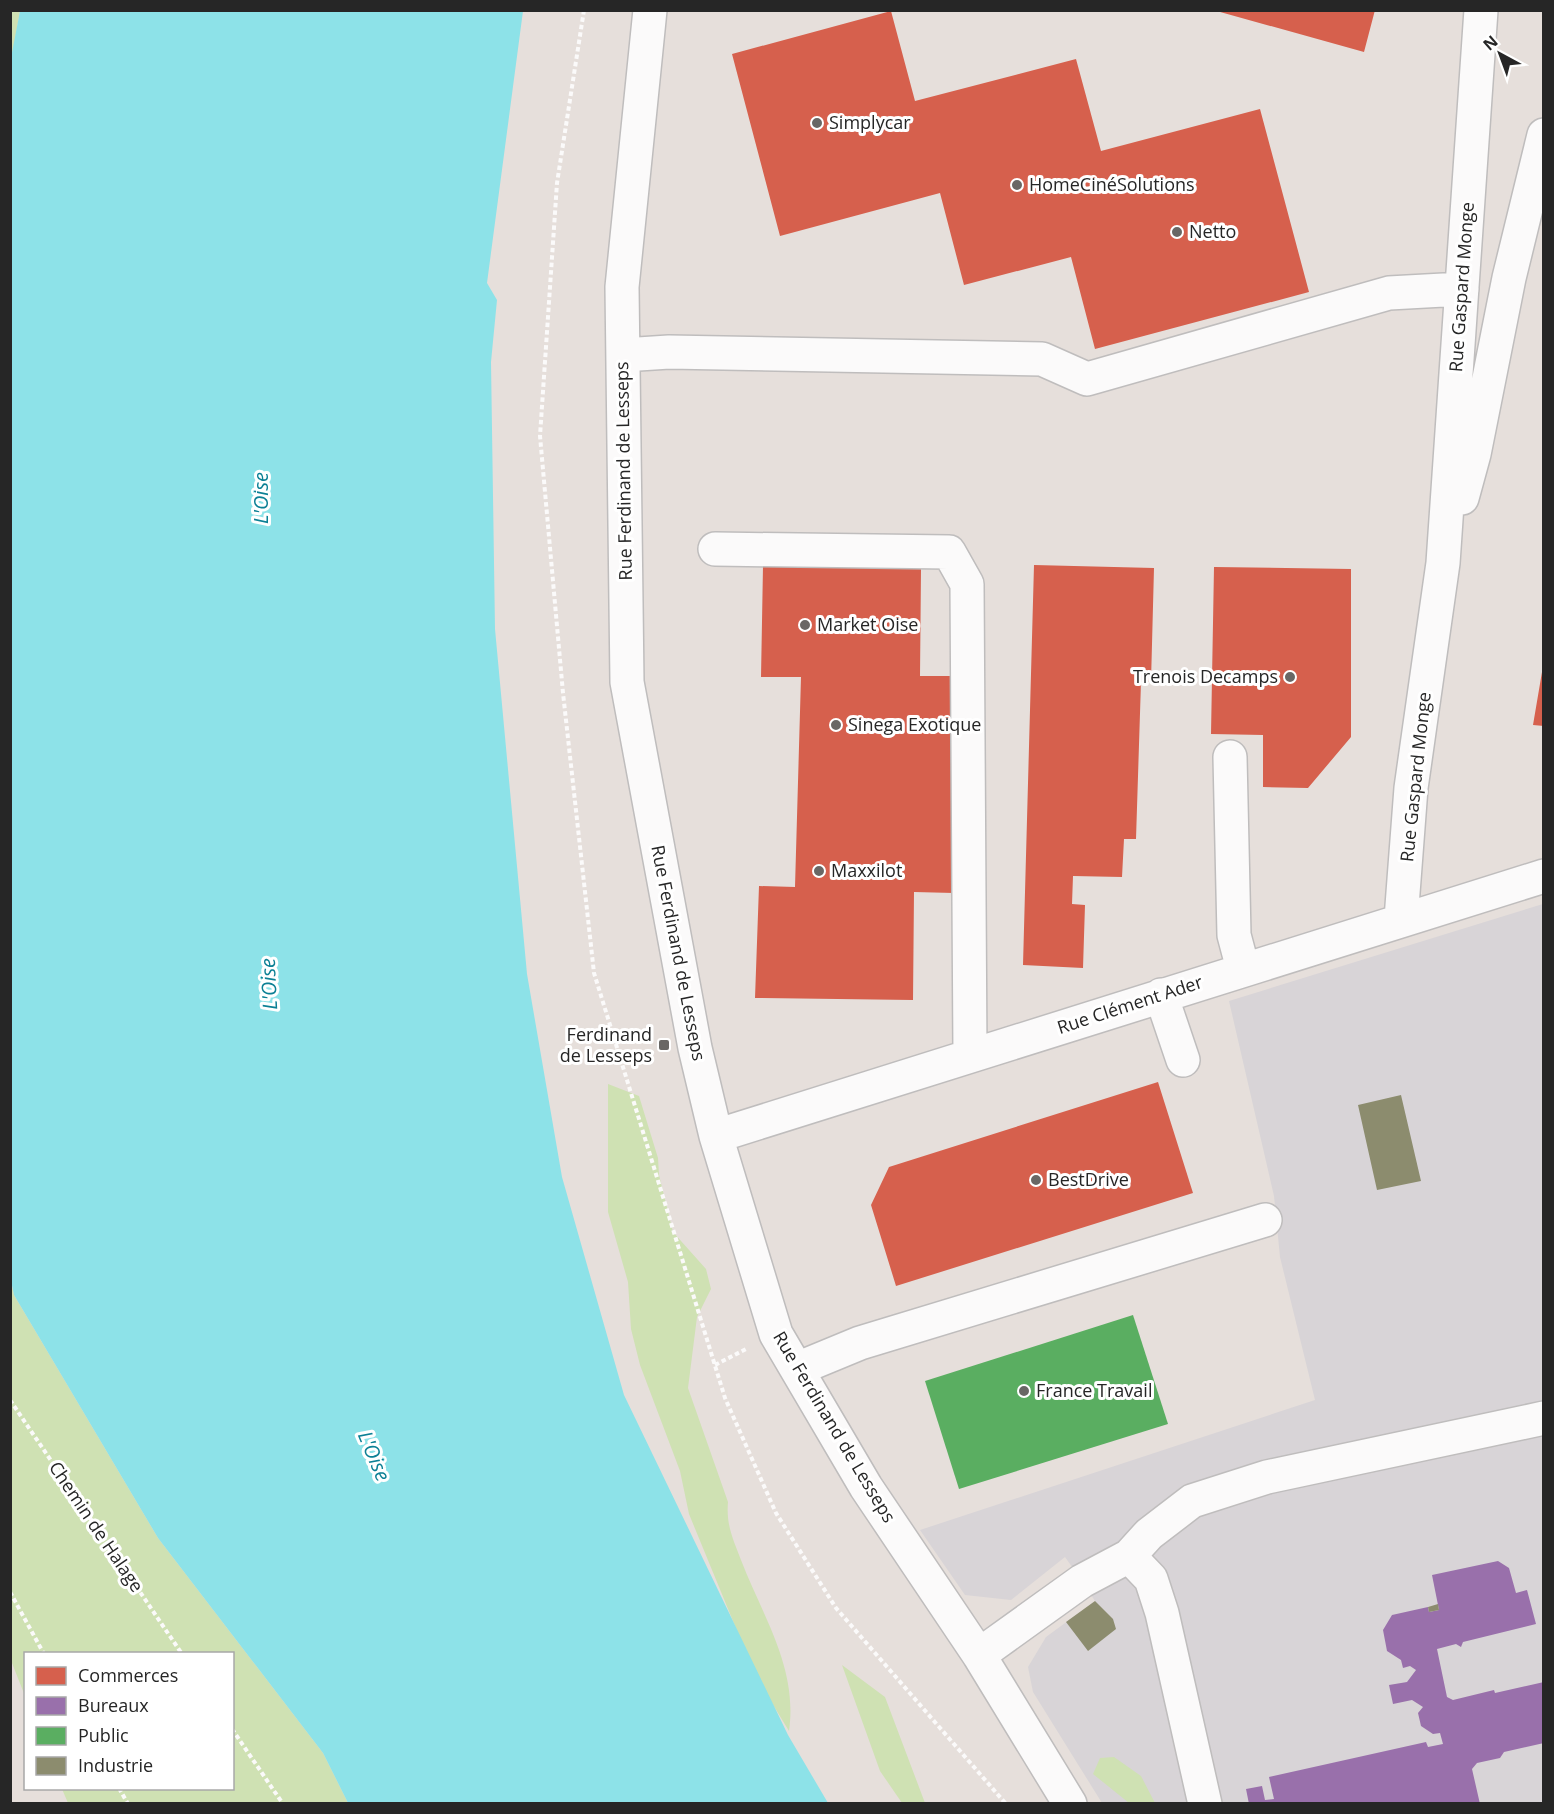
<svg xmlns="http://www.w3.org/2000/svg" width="1554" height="1814" font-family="'Open Sans',sans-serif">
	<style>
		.industrial { fill: #d8d4d7 }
		.green { fill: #cfe1b3 }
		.water { fill: #8de2e8 }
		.shops { fill: #d6604d }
		.offices { fill: #9970ab }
		.public { fill: #5aae61 }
		.industry { fill: #8c8c6e }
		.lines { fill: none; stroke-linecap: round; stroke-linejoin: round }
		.minor-casing { stroke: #bfbdbd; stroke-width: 36 }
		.path { stroke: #fbfafa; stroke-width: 4; stroke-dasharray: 4.5 3; stroke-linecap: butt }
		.minor { stroke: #fbfafa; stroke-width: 33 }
		.poi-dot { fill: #696765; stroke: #fff; stroke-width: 2 }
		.labels { text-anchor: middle; stroke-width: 6; stroke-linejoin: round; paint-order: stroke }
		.poi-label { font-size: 18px; fill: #262626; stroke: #fff; text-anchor: start }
		.street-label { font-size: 18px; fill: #262626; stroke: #fff }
		.water-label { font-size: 20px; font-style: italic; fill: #0c8095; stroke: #fff }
	</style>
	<rect width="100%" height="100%" fill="#e6dfdb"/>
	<path class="industrial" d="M1543 904V1803H1102L1033 1692 1028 1667 1046 1637 1095 1601 1082 1581 1065 1557 1011 1600 965 1595 920 1530 1315 1400 1280 1257 1274 1196 1229 1001Z"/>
	<path class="green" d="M11 11H20L11 63Z
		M608 1084 639 1096 658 1158 659 1175 673 1232 706 1269 711 1289 697 1317 688 1388 728 1502C726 1525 733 1539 741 1560 763 1617 798 1668 789 1731L756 1677 689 1514 680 1471 640 1365 631 1329 628 1282 608 1212Z
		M10 1277 14 1295 158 1538 323 1753 348 1803H68L62 1789 232 1788V1654H26L25 1696 10 1658Z
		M842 1665 885 1697 925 1803H902L880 1771Z
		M1114 1757 1141 1776 1155 1803H1129L1093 1774 1100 1758Z"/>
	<path class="water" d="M20 11H523L487 283 497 300 491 362 495 629 527 974 562 1177 624 1395 788 1735 828 1803H348L323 1753 158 1538 14 1295 10 1276V63Z"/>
	<path class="shops" d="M1213 10H1375L1364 52Z
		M891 11 915 101 1076 59 1101 151 1260 109 1309 292 1095 349 1071 257 964 285 940 193 780 236 732 54Z
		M1034 565 1154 568 1151 682H1141L1136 839H1124L1122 877 1073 876 1072 904 1085 905 1083 968 1023 965Z
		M763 566 921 569 920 676H957L954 893 914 892 913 1000 755 998 759 886 795 887 801 677H761Z
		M1214 567 1351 569V737L1308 788 1263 787V735L1211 734Z
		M1542 672H1544V726L1533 725Z
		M1158 1082 1193 1193 896 1286 871 1205 889 1167Z"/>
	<path class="offices" d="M1498 1561 1509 1568 1516 1593 1527 1590 1536 1624 1463 1642 1461 1647 1456 1644 1437 1649 1447 1697 1453 1700 1494 1690 1495 1693 1544 1682V1743L1504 1752 1500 1758 1477 1763 1472 1769 1480 1804H1249L1246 1789 1262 1786 1265 1800 1274 1799 1269 1777 1426 1742 1428 1747 1443 1744 1440 1733 1433 1734 1421 1726 1418 1713 1423 1707 1412 1700 1393 1704 1389 1685 1407 1682 1416 1670 1410 1666 1403 1668 1401 1660 1387 1651 1383 1630 1392 1615 1428 1607 1429 1612 1439 1610 1432 1575Z"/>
	<path class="public" d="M1133 1315 1168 1424 959 1489 925 1381Z"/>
	<path class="industry" d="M1401 1095 1421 1181 1377 1190 1358 1105Z
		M1095 1601 1113 1619 1116 1629 1088 1651 1066 1622Z
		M1438 1604 1439 1610 1429 1612 1428 1607Z"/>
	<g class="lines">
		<defs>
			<path id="minor" d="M650 10 622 287 627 682 695 1048 716 1136 776 1334 866 1487 979 1655 1070 1804
				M623 355 669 352 1042 359 1087 379 1389 293 1462 289
				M1462 498 1474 454 1509 278 1544 135
				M715 549 949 552 967 584 970 1055
				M1230 757 1234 935 1243 969
				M1401 919 1411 788 1443 563 1481 10
				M1161 995 1183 1060
				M716 1136 1544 876
				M797 1369 860 1343 1265 1220
				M1129 1556 1149 1534 1192 1501 1267 1477 1544 1418
				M979 1655 1082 1581 1129 1556 1151 1579 1162 1613 1205 1804"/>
		</defs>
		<use href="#minor" class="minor-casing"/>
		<path class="path" d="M584 10 557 183 540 436 563 693 594 973 725 1398 776 1513 836 1608 1006 1804
			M715 1365 746 1349
			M10 1400 182 1654
			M10 1592 44 1654
			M232 1729 283 1804
			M119 1788 128 1804"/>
		<use href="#minor" class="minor"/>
	</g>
	<g class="poi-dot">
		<circle cx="817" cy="123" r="6"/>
		<circle cx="1017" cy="185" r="6"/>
		<circle cx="1177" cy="232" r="6"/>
		<circle cx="805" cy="625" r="6"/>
		<circle cx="1290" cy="677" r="6"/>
		<circle cx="836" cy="725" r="6"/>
		<circle cx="819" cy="871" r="6"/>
		<rect x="658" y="1039" width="12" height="12" rx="3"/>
		<circle cx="1036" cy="1180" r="6"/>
		<circle cx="1024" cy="1391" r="6"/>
	</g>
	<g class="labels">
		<g class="poi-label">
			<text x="829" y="129">Simplycar</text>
			<text x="1029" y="191">HomeCinéSolutions</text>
			<text x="1189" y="238">Netto</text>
			<text x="817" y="631">Market Oise</text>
			<text x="1278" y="683" text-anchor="end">Trenois Decamps</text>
			<text x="848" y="731">Sinega Exotique</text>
			<text x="831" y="877">Maxxilot</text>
			<text x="652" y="1041" text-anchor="end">Ferdinand<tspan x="652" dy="21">de Lesseps</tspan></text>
			<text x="1048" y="1186">BestDrive</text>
			<text x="1036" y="1397">France Travail</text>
		</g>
		<g class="street-label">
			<text transform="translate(1462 287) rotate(-86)" y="6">Rue Gaspard Monge</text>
			<text transform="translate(624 471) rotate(-91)" y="6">Rue Ferdinand de Lesseps</text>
			<text transform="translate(1416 777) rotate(-84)" y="6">Rue Gaspard Monge</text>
			<text transform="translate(678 953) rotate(79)" y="6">Rue Ferdinand de Lesseps</text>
			<text transform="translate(1130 1005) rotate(-18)" y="6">Rue Clément Ader</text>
			<text transform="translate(834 1427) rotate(59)" y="6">Rue Ferdinand de Lesseps</text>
			<text transform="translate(96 1527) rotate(56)" y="6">Chemin de Halage</text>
		</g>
		<g class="water-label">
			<text transform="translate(261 498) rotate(-90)" y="7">L'Oise</text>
			<text transform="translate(269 984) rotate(-93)" y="7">L'Oise</text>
			<text transform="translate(374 1456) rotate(67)" y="7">L'Oise</text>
		</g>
	</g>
	<rect width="1554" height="1814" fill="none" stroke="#262626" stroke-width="24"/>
	<rect x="24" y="1652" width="210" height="138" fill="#ffffff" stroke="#a8a8a8" stroke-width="1.5"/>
	<rect x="36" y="1667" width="30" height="18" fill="#d6604d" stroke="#a8a8a8" stroke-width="1.5"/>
	<text x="78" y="1682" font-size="18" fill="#262626">Commerces</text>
	<rect x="36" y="1697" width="30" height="18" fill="#9970ab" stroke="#a8a8a8" stroke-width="1.5"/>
	<text x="78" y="1712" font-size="18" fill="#262626">Bureaux</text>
	<rect x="36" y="1727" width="30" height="18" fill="#5aae61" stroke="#a8a8a8" stroke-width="1.5"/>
	<text x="78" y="1742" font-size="18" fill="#262626">Public</text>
	<rect x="36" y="1757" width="30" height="18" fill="#8c8c6e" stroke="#a8a8a8" stroke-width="1.5"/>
	<text x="78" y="1772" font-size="18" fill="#262626">Industrie</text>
	<g transform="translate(1500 54) rotate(319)" stroke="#ffffff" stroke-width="4.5" paint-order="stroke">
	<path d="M0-4.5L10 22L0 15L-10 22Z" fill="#262626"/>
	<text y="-9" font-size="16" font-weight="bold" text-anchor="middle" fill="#262626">N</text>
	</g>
</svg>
